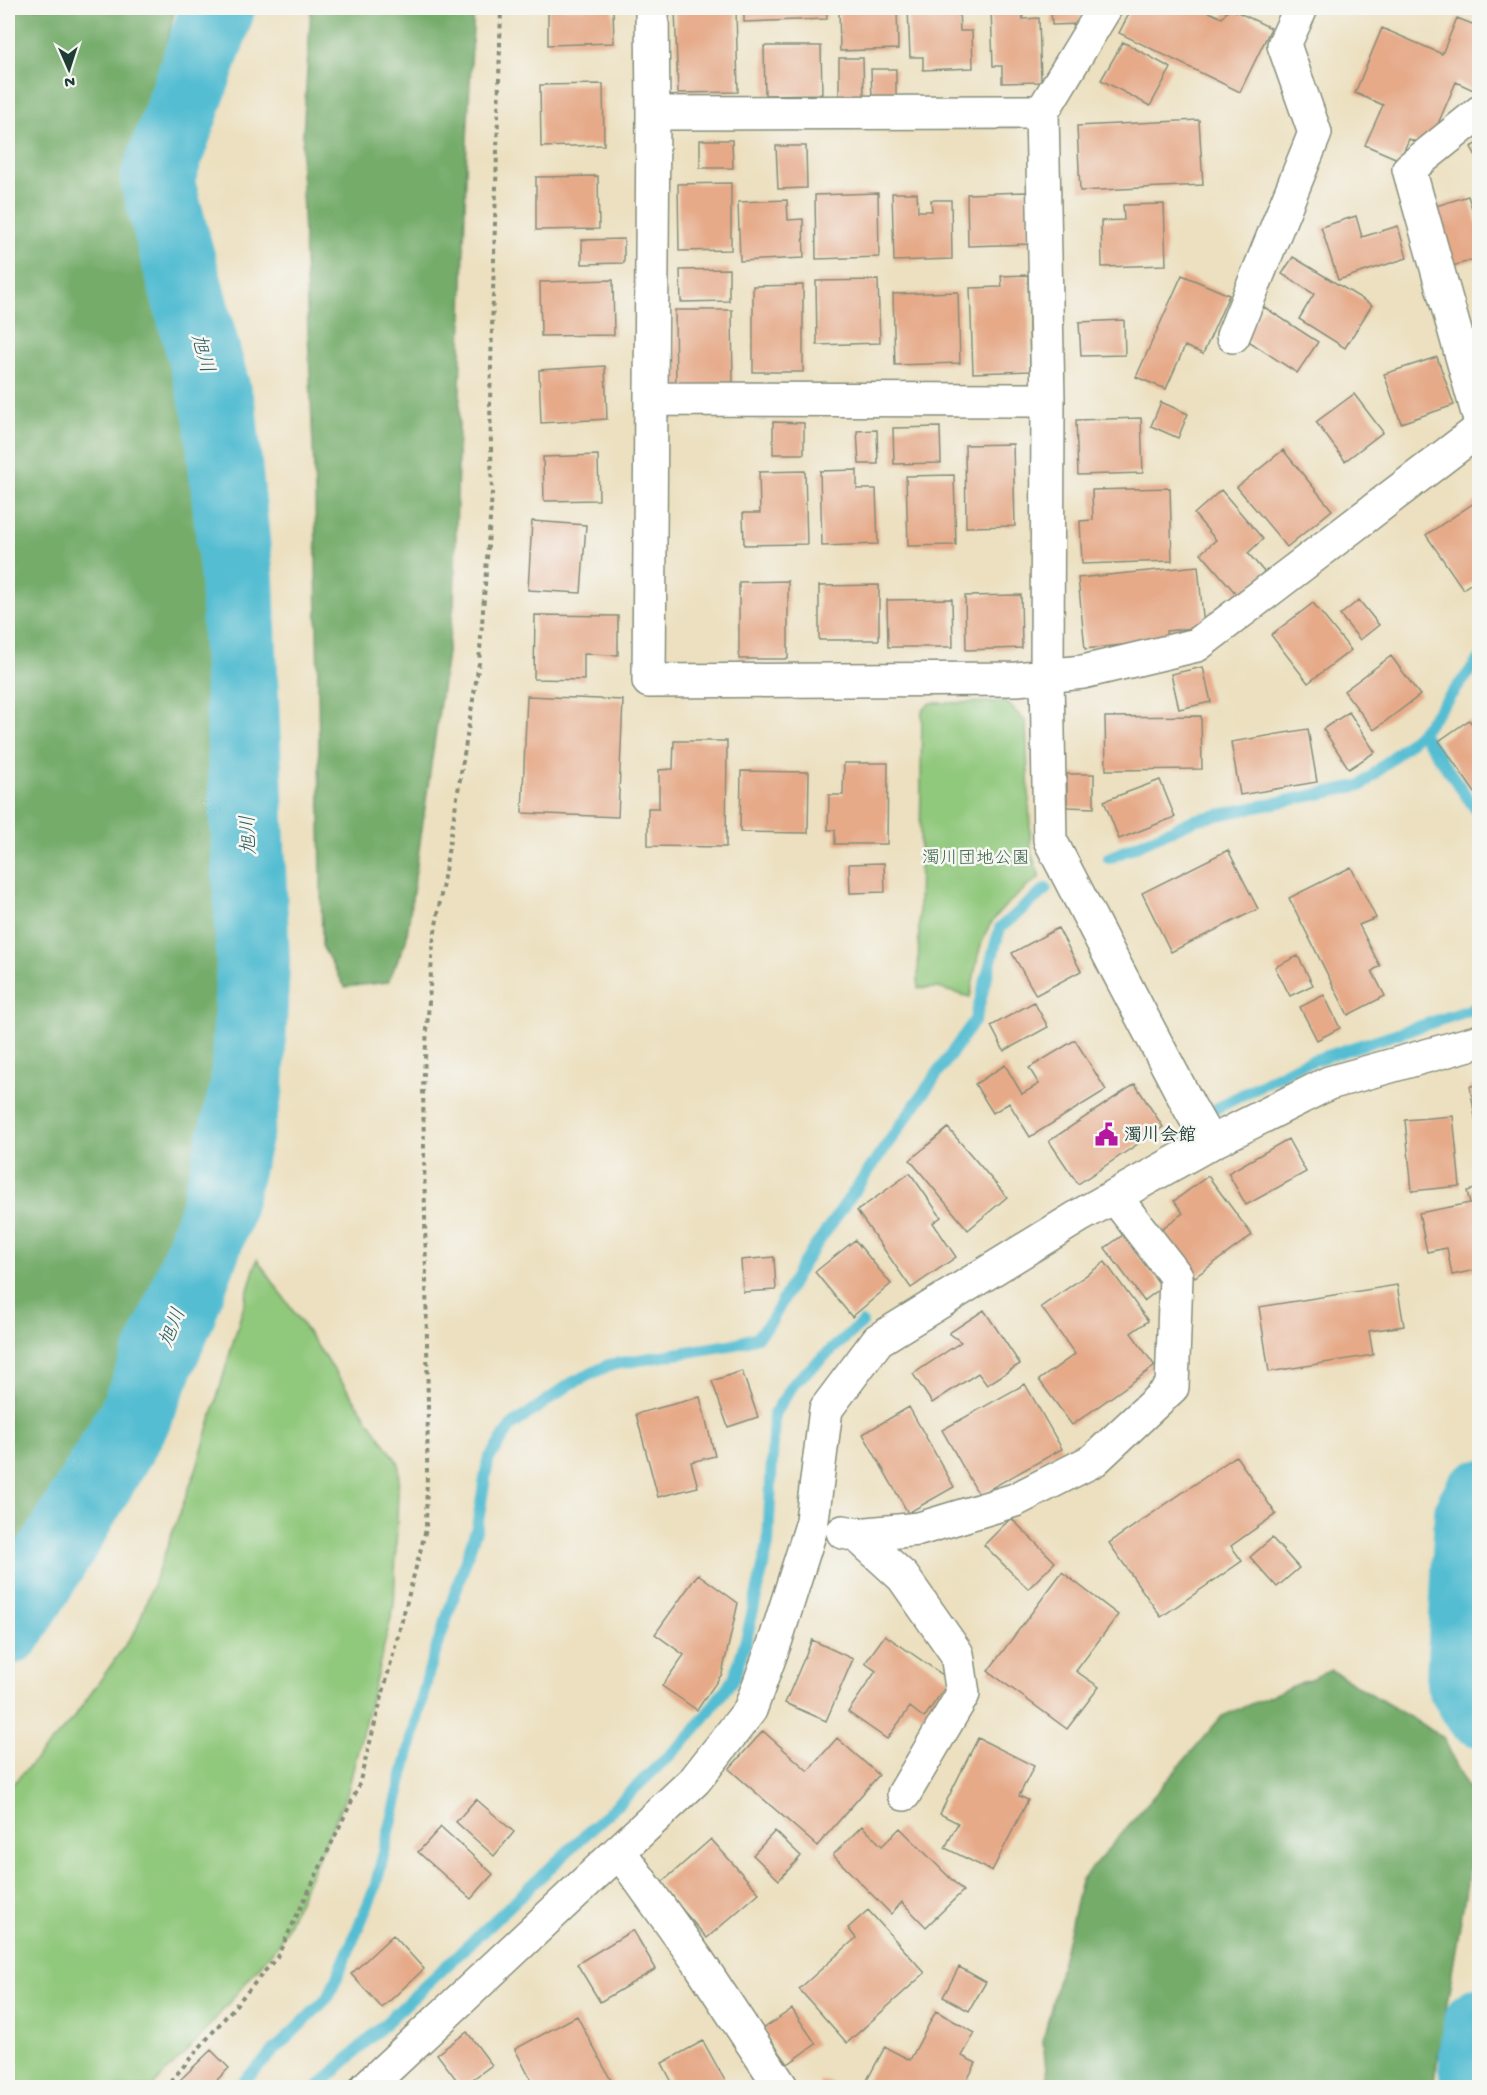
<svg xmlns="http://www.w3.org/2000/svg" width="1487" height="2095" font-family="'Gochi Hand','Klee One',sans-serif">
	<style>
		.green { fill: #90c87b; stroke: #588258; stroke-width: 1.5 }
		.forest { fill: #74ac6b; stroke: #4a7450; stroke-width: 1.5 }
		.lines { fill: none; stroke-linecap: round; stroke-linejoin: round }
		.stream { stroke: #55bdd2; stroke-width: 12 }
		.river { stroke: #55bdd2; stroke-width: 74 }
		.building { fill: #e6aa89 }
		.minor-casing { stroke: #868e7a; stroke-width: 36 }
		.path { stroke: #868e7a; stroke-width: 4; stroke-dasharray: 4.5 4.5; stroke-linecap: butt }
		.minor { stroke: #fff; stroke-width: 33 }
		.labels { text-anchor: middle; stroke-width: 5; stroke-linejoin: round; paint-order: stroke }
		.park-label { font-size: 18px; fill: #3b6046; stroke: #f6f6f2 }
		.poi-label { font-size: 18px; font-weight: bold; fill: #1f3d34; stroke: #f6f6f2; text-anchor: start }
		.water-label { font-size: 20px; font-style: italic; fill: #2c5d5c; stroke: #f6f6f2 }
	</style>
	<rect width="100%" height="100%" fill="#f6f6f2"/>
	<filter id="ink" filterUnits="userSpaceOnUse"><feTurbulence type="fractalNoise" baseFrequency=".0167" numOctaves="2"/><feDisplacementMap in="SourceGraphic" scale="12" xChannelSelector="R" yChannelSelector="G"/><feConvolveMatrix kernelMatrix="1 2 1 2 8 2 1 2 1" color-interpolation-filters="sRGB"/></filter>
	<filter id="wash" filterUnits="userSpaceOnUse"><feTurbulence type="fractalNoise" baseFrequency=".008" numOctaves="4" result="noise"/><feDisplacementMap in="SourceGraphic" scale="24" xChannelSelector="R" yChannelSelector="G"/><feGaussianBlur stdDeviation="1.35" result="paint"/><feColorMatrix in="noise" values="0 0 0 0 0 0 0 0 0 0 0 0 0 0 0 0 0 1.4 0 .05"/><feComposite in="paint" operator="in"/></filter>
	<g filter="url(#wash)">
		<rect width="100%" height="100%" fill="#ece0c0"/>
		<path class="green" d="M1006 702 1026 722 1031 853 1040 877C1018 894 991 914 982 942 976 959 974 979 970 997L938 988H918L922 711 930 703Z
			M257 1259 399 1464 394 1606 347 1794 280 1942 195 2043 152 2087H8V1789L72 1720 136 1630 198 1464Z"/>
		<path class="forest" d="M8 8H175L141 163 153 221 201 500 218 713 230 993 225 1106 119 1396 43 1517 8 1565Z
			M311 8H474L467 140 454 604 406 941 388 982 345 987 322 946 315 494 301 166Z
			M1331 1670 1443 1737 1479 1811 1433 2087H1048L1043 2041 1081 1881 1222 1716Z"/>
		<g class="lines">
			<path class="stream" d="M1421 732 1480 815
				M1109 858 1194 820 1362 785 1421 732 1480 659
				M1217 1108 1299 1065 1480 1007
				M237 2088 329 1996 375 1888 429 1671 477 1527 488 1460 511 1426 572 1383 609 1365 735 1344 757 1337 772 1320 802 1265 975 1020 1000 928 1046 889
				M317 2088 691 1735 734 1678 747 1636 768 1545 774 1414 795 1382 862 1323"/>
			<path class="river" d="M1480 1497 1471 1513 1463 1682 1480 1710
				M8 1628 65 1536 133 1420 178 1315 216 1214 247 1086 253 963 237 580 220 414 157 180 218 8
				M1480 2024C1476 2043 1473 2067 1480 2085"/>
		</g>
		<g id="blocks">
			<path class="building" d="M548 8H613L614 43 548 45Z
				M675 8H736L738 92 678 93Z
				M744 8H826L827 19 744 22Z
				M839 8H897L898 49 840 51Z
				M908 8H959L960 31H972L973 68 923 70V57H910Z
				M991 8H1022L1023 19 1039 18 1041 82 1002 83V66H993Z
				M1051 8H1081V24L1052 25Z
				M1132 8H1200L1222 18 1229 8 1271 28 1240 92 1119 33Z
				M1457 18 1480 27V93L1456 82 1428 147 1409 139 1400 160 1365 145 1383 105 1355 93 1382 28 1442 54Z
				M1123 42 1171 68 1150 106 1101 80Z
				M764 46H821L822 94 765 95Z
				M839 58H863L864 98 839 99Z
				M871 69H896V101H872Z
				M603 84 604 145 541 147 540 85Z
				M1199 120 1203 185 1080 191 1077 126Z
				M700 140H732L733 168H700Z
				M1480 142V163L1471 147Z
				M776 146H806L807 188 778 189Z
				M598 176 599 229 536 230V177Z
				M731 183V250L679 251 678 184Z
				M1027 192 1029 244 968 246 967 194Z
				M878 193 879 257 816 259 815 195Z
				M892 193H917L918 211H932L931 200H951L952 259 894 261Z
				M1468 196 1480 233V258L1449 267 1430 208Z
				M787 200 788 220 803 219 804 258 740 261 738 202Z
				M1164 204 1166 265 1102 267 1101 221 1124 220 1123 205Z
				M1356 216 1362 237 1398 226 1407 258 1338 280 1321 227Z
				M624 239V263L582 264V240Z
				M1293 257 1372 305 1345 348 1299 319 1314 294 1282 274Z
				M729 269V301L681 302 680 270Z
				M1028 275 1030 371 973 373 970 288 1002 287 1001 276Z
				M1182 275 1229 295 1203 354 1185 346 1166 389 1136 377Z
				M613 280 614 335 541 336 540 282Z
				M878 280 880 343 817 345 816 281Z
				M803 285V372H753V286Z
				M958 292 960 363 895 365 893 294Z
				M1264 307 1318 342 1297 373 1244 338Z
				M675 310H732L733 387 676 388Z
				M1124 320 1125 355 1081 356 1079 322Z
				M1437 357 1454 405 1401 423 1384 374Z
				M605 366 607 419 541 423 539 370Z
				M1354 394 1383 432 1345 461 1316 422Z
				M1161 402 1188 414 1178 438 1151 426Z
				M1141 418 1143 473 1078 475 1076 420Z
				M773 422 804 423V454H773Z
				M940 427 941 463 894 464 893 428Z
				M877 430 878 464H859L857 431Z
				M1013 444 1015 526 966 527 965 445Z
				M1283 450 1332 510 1287 547 1237 487Z
				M598 455 599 500 544 501 543 457Z
				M857 470V489H876L878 544 822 546 820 471Z
				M805 471 807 544 744 545 743 513H760L759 472Z
				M954 475 956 545 908 546 906 476Z
				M1170 488 1172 561 1082 564 1080 521 1093 520 1092 490Z
				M1221 490 1263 539 1248 553 1265 573 1238 596 1201 553 1216 540 1194 514Z
				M1480 499V577L1463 589 1426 535Z
				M532 521 586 525 581 593 528 590Z
				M1198 566 1204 627 1166 631 1167 640 1085 649 1078 578Z
				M788 581V659H739V582Z
				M879 585V640H819V586Z
				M1021 595 1022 648 966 650 965 596Z
				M952 599 953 647H888L887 600Z
				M1359 600 1379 625 1360 640 1340 615Z
				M1313 603 1351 650 1308 683 1271 635Z
				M535 615 618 616V655L584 654V680L534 679Z
				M1391 656 1420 695 1374 730 1344 691Z
				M1203 667 1211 702 1179 709 1171 674Z
				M527 696 623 700 618 817 522 813Z
				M1349 712 1375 752 1349 769 1323 729Z
				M1201 716 1202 769 1106 770 1105 717Z
				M1469 720 1480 735V800L1439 741Z
				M1308 729 1317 782 1240 795 1231 742Z
				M674 741H727L726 847 648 846V808H659V770L673 769Z
				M844 763H888L887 844H835V830H828L829 795H843Z
				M741 771 809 772 808 833 740 832Z
				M1067 774H1094V808L1067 807Z
				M1160 780 1175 817 1119 839 1104 801Z
				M1228 850 1258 909 1171 952 1142 893Z
				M884 863 885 892 850 893 849 864Z
				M1351 867 1376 918 1359 925 1380 966 1372 971 1385 996 1348 1015 1289 898Z
				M1058 928 1081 971 1036 995 1012 953Z
				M1298 956 1313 985 1290 996 1275 967Z
				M1324 995 1340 1028 1317 1040 1300 1007Z
				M1034 1002 1048 1027 1004 1051 991 1026Z
				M1075 1040 1106 1090 1030 1137 1009 1103 993 1113 975 1084 1005 1065 1022 1094 1039 1084 1029 1068Z
				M1135 1084 1163 1127 1078 1184 1049 1141Z
				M1480 1085V1136H1478L1470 1086Z
				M1453 1116 1460 1186 1412 1191 1405 1120Z
				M948 1128 1007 1197 968 1230 910 1160Z
				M1288 1139 1306 1172 1246 1205 1228 1173Z
				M910 1173 941 1217 933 1223 956 1257 911 1288 857 1211Z
				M1208 1176 1252 1235 1195 1277 1160 1230 1183 1213 1174 1201Z
				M1480 1188V1269L1452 1275 1447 1248 1427 1252 1419 1213 1470 1203 1467 1191Z
				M1123 1235 1162 1287 1144 1301 1105 1248Z
				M855 1240 891 1284 852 1317 815 1272Z
				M774 1257 776 1290 743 1292 741 1260Z
				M1105 1262 1148 1321 1131 1333 1155 1366 1072 1425 1039 1380 1075 1354 1041 1307Z
				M1397 1285 1404 1326 1369 1331 1373 1355 1269 1372 1259 1307Z
				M984 1310 1020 1364 987 1385 978 1373 932 1403 913 1374 961 1342 949 1333Z
				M742 1371 758 1417 728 1427 712 1381Z
				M1025 1384 1062 1449 979 1495 942 1430Z
				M700 1397 715 1456 691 1462 698 1487 658 1497 636 1414Z
				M909 1407 954 1487 908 1513 863 1434Z
				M1236 1456 1276 1514 1231 1546 1242 1561 1161 1617 1109 1543Z
				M1011 1518 1055 1562 1028 1589 984 1545Z
				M1272 1538 1299 1568 1277 1587 1250 1557Z
				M1062 1572 1118 1615 1076 1671 1099 1687 1067 1729 988 1671Z
				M698 1574 738 1603 722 1674 697 1710 662 1686 684 1655 655 1634Z
				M885 1635 950 1680 924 1718 910 1707 887 1739 848 1712 876 1671 865 1663Z
				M812 1640 853 1659 826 1721 785 1703Z
				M763 1731 808 1771 837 1738 879 1775 817 1846 729 1769Z
				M978 1738 1034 1766 1019 1796 1028 1800 992 1871 945 1848 958 1823 940 1814Z
				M476 1799 514 1832 494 1856 456 1822Z
				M862 1826 882 1846 900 1828 963 1891 926 1927 902 1902 891 1914 833 1855Z
				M441 1827 493 1874 471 1899 418 1852Z
				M775 1831 801 1856 779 1880 753 1855Z
				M711 1839 759 1893 707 1938 660 1884Z
				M868 1910 925 1973 847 2043 799 1989 856 1938 848 1928Z
				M633 1930 656 1969 600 2002 577 1964Z
				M393 1935 424 1969 382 2008 351 1974Z
				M959 1967 986 1982 969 2011 943 1997Z
				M792 2009 816 2044 788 2064 763 2029Z
				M936 2011 975 2033 962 2056 976 2063 963 2088H876L866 2082 885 2047 910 2060Z
				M577 2016 615 2088H535L515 2049Z
				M467 2032 492 2065 462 2087 437 2054Z
				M703 2041 729 2088H675L662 2063Z
				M211 2050 229 2068 209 2088H187L180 2080Z
				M820 2080 846 2087V2088H819Z"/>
		</g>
	</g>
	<g filter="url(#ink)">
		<use href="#blocks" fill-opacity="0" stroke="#868e7a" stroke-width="1.5"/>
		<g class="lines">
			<defs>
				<path id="minor" d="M652 8 653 113 649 681 1017 679 1083 672 1197 645 1480 429
					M1105 8 1042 112 1048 400 1047 677 1050 840 1110 956 1190 1108 1210 1143
					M1480 112 1409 169 1480 420
					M653 113 1042 112
					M1233 336 1315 133 1284 45 1301 8
					M651 399 1048 400
					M843 1532 857 1535 903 1577 957 1654 963 1694 904 1794
					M857 1535 919 1529 1015 1500 1094 1460 1172 1387 1176 1276 1115 1197
					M619 1851 698 1961 782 2088
					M366 2088 695 1780 750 1710 776 1639 811 1528 826 1409 878 1340 1081 1215 1210 1143 1329 1083 1480 1041"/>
			</defs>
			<use href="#minor" class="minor-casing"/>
			<path class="path" d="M165 2088 277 1957 358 1788 426 1529 428 1408 423 1087 433 944 479 663 492 493 490 401 501 8"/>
			<use href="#minor" class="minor"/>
		</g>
	</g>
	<defs>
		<symbol id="civic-bare" viewBox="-9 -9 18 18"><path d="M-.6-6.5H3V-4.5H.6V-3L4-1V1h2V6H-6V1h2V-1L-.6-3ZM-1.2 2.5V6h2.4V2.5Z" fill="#b5179e" stroke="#f6f6f2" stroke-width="2.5" paint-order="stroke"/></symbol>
	</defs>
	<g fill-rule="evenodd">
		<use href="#civic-bare" x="1090" y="1118" width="33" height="33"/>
	</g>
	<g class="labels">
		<g class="park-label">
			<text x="976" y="863">濁川団地公園</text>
		</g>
		<g class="poi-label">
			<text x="1124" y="1140">濁川会館</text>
		</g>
		<g class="water-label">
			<text transform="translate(204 353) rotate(75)" y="7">旭川</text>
			<text transform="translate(247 835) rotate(-92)" y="7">旭川</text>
			<text transform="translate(171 1327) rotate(-68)" y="7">旭川</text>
		</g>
	</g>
	<rect width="1487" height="2095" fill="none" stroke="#f6f6f2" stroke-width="30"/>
	<g transform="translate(69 69) rotate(177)" stroke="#f6f6f2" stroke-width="4.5" paint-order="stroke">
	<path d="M0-4.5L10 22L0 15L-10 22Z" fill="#1f3d34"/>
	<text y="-9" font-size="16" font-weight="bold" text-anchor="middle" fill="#1f3d34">N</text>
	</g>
</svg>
